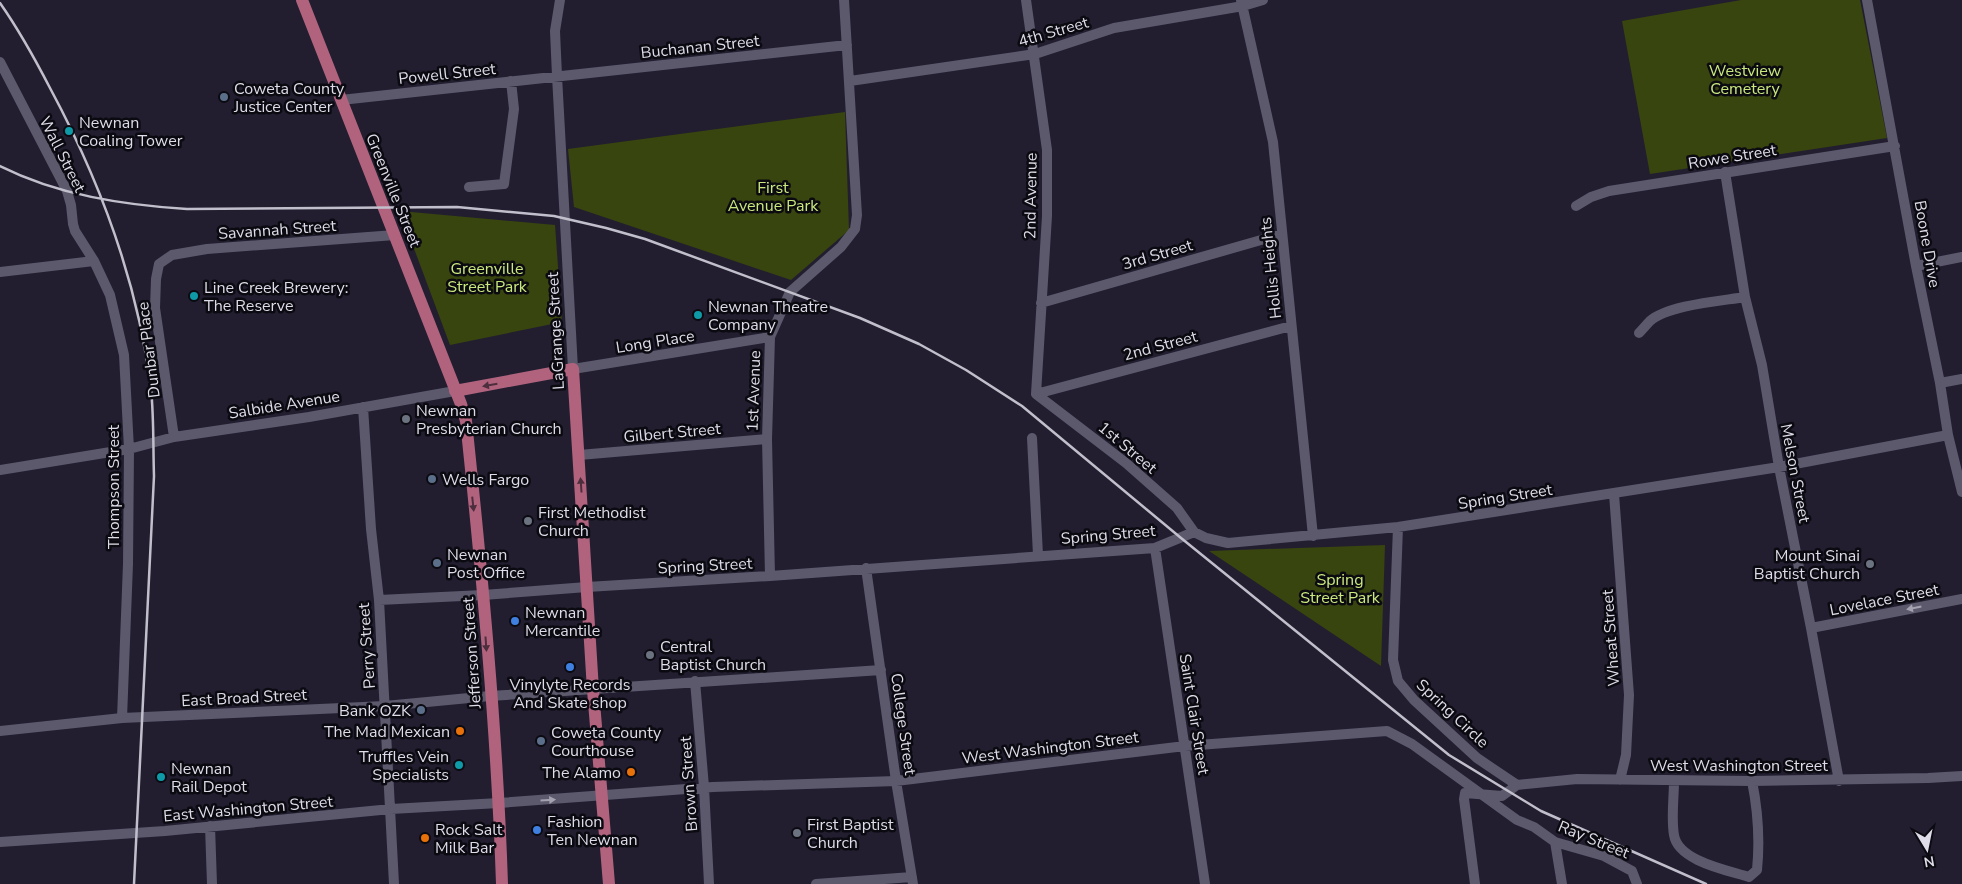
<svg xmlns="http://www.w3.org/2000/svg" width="1962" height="884" font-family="'Nunito Sans',sans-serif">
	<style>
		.green { fill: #38450e }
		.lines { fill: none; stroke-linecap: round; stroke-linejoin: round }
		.minor { stroke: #5c596d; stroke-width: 10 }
		.major { stroke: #b1637e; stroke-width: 12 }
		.rail { stroke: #c2bfcc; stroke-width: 2.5 }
		.oneway { fill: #4d2e3d }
		.oneway2 { fill: #a4a1b1 }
		.service-dot { fill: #5c6f8a; stroke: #0b0a11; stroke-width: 2 }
		.culture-dot { fill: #0f9aa8; stroke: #0b0a11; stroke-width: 2 }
		.worship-dot { fill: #6b7280; stroke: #0b0a11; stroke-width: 2 }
		.shop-dot { fill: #3f7fe0; stroke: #0b0a11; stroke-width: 2 }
		.food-dot { fill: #e8710a; stroke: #0b0a11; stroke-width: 2 }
		.labels { text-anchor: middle; stroke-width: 5; stroke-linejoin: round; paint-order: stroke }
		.street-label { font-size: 16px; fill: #dedce8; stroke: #0b0a11 }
		.park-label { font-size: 16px; fill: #cae97d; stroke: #0b0a11 }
		.poi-label { font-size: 16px; fill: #dedce8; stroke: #0b0a11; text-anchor: start }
	</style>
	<rect width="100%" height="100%" fill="#221e30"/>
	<path class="green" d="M1741 0H1860L1887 138 1650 174 1622 21Z
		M845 112 849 230 791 280 574 207 568 149Z
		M400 211 555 225 562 322 450 345Z
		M1385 545 1381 666 1209 551Z"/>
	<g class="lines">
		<path class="minor" d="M560 0 555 31 557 76 573 369 770 337
			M1026 0 1047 150V216L1036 394
			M1241 0 1273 142 1313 536
			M1867 0 1916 266 1940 383 1948 435 1962 492
			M0 62 67 191 71 205 73 224 75 231 94 261 110 295 124 355 129 449 128 564 122 718
			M850 81 1035 54 1114 28 1243 6 1263 0
			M341 100 847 45
			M1725 172 1745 297 1762 365 1779 467 1811 628 1839 781
			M469 187 504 184 514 109 511 81
			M1576 206 1591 197 1609 191 1895 146
			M1916 266 1962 257
			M0 272 94 261
			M1041 303 1282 234
			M1639 333C1643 329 1646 325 1650 321 1668 305 1721 301 1745 297
			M1940 383 1962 379
			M1036 394 1291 326
			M1036 394 1126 463 1177 508 1194 532
			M363 407 371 529 379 600 394 884
			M174 437 155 308 156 279 159 264 172 255 207 249 395 235
			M1032 438 1038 555
			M579 455 767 439
			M0 470 129 449 174 437 309 417 455 391
			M1614 494 1629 695 1626 755 1620 780
			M1398 527 1393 660 1398 681 1414 700 1477 758 1517 785
			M1155 548 1205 884
			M866 568 896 781 913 884
			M770 576 767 439 770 337 790 292 841 247 855 229 857 215 844 0
			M379 600 483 595 587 587 770 576 1155 548 1194 532 1206 538 1228 543 1398 527 1779 467 1948 435
			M1811 628 1962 599
			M695 681 704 787 709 884
			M0 731 122 718 385 706 490 696 881 670
			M1674 781C1674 798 1671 818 1674 835 1678 861 1727 870 1749 877L1757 870C1760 840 1758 811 1752 781
			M1517 785 1577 779 1752 781 1928 778 1962 776
			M210 826 212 884
			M0 842 165 831 391 809 499 803 713 787 896 781 1185 746 1387 731 1412 744 1517 820 1534 827 1555 842 1604 856 1632 871 1637 884
			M1555 842 1562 884
			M816 884 912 877
			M1475 884 1464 799 1465 793 1502 796 1517 785"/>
		<path class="major" d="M302 0 461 404 466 421C482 574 497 730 502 884
			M455 391 573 369 593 690 609 884"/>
		<path class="rail" d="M0 3C19 30 35 59 50 88 101 183 138 282 151 389 154 418 153 447 154 476L134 884
			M0 166C58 195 123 205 187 209L457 207 554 216 606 228 645 239 860 318 919 344 966 370 1022 406 1181 538 1449 755 1541 811 1706 884"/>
	</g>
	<defs><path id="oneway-solid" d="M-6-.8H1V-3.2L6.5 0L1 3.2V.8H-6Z" transform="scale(1.25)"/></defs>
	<g class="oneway">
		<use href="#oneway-solid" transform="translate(490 385) rotate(170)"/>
		<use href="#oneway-solid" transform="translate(581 485) rotate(-94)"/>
		<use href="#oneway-solid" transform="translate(473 504) rotate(84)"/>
		<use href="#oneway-solid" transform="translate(486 644) rotate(86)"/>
	</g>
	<g class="oneway2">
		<use href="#oneway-solid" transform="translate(1914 608) rotate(169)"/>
		<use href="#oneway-solid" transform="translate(548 800) rotate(-4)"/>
	</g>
	<g class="service-dot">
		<circle cx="224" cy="97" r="5"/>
		<circle cx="432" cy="479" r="5"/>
		<circle cx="437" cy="563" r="5"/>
		<circle cx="421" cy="710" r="5"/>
		<circle cx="541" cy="741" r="5"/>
	</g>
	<g class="culture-dot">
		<circle cx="69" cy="131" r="5"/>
		<circle cx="194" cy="296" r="5"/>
		<circle cx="698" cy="315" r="5"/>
		<circle cx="459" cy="765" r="5"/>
		<circle cx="161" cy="777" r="5"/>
	</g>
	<g class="worship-dot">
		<circle cx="406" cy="419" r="5"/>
		<circle cx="528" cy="521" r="5"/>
		<circle cx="1870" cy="564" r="5"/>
		<circle cx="650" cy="655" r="5"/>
		<circle cx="797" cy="833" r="5"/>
	</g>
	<g class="shop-dot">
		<circle cx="515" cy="621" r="5"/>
		<circle cx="570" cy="667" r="5"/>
		<circle cx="537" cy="830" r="5"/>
	</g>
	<g class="food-dot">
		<circle cx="460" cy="731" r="5"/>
		<circle cx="631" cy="772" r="5"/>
		<circle cx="425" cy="838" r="5"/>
	</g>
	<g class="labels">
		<g class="street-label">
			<text transform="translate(1053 31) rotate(-16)" y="6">4th Street</text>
			<text transform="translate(700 46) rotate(-6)" y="6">Buchanan Street</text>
			<text transform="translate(447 73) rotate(-6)" y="6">Powell Street</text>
			<text transform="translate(63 154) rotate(63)" y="6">Wall Street</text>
			<text transform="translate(1732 156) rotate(-9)" y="6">Rowe Street</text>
			<text transform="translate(394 190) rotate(68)" y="6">Greenville Street</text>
			<text transform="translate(1030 196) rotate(-89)" y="6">2nd Avenue</text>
			<text transform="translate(277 229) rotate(-4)" y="6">Savannah Street</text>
			<text transform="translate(1928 244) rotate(80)" y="6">Boone Drive</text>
			<text transform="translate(1157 254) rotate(-16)" y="6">3rd Street</text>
			<text transform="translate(1270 268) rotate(-96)" y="6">Hollis Heights</text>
			<text transform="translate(555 331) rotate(-93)" y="6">LaGrange Street</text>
			<text transform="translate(655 341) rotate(-9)" y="6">Long Place</text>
			<text transform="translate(1160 345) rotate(-15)" y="6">2nd Street</text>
			<text transform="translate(148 350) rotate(-97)" y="6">Dunbar Place</text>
			<text transform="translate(753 391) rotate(-88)" y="6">1st Avenue</text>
			<text transform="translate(284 404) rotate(-9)" y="6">Salbide Avenue</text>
			<text transform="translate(672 432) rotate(-5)" y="6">Gilbert Street</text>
			<text transform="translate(1128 447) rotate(40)" y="6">1st Street</text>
			<text transform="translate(1796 473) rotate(79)" y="6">Melson Street</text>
			<text transform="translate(113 487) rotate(-90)" y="6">Thompson Street</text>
			<text transform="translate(1505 496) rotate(-9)" y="6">Spring Street</text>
			<text transform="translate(1108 534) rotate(-5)" y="6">Spring Street</text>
			<text transform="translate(705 565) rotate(-3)" y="6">Spring Street</text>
			<text transform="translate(1884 599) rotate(-11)" y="6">Lovelace Street</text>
			<text transform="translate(1610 638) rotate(-94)" y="6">Wheat Street</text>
			<text transform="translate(366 646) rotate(-94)" y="6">Perry Street</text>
			<text transform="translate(471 653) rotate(-94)" y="6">Jefferson Street</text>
			<text transform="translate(244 697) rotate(-3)" y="6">East Broad Street</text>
			<text transform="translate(1453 713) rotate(43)" y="6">Spring Circle</text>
			<text transform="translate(1195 714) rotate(81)" y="6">Saint Clair Street</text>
			<text transform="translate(904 724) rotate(82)" y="6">College Street</text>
			<text transform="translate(1050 747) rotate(-7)" y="6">West Washington Street</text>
			<text x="1739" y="771">West Washington Street</text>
			<text transform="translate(688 784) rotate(-94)" y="6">Brown Street</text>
			<text transform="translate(248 808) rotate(-5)" y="6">East Washington Street</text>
			<text transform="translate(1594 839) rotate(22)" y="6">Ray Street</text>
		</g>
		<g class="park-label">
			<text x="1745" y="76">Westview<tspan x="1745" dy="18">Cemetery</tspan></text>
			<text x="773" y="193">First<tspan x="773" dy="18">Avenue Park</tspan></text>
			<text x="487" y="274">Greenville<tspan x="487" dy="18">Street Park</tspan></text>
			<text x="1340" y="585">Spring<tspan x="1340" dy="18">Street Park</tspan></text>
		</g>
		<g class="poi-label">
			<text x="234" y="94">Coweta County<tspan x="234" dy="18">Justice Center</tspan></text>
			<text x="79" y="128">Newnan<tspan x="79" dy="18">Coaling Tower</tspan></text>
			<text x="204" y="293">Line Creek Brewery:<tspan x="204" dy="18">The Reserve</tspan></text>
			<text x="708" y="312">Newnan Theatre<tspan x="708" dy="18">Company</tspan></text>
			<text x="416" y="416">Newnan<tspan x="416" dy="18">Presbyterian Church</tspan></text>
			<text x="442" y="485">Wells Fargo</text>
			<text x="538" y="518">First Methodist<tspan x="538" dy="18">Church</tspan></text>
			<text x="447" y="560">Newnan<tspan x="447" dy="18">Post Office</tspan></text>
			<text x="1860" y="561" text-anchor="end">Mount Sinai<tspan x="1860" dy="18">Baptist Church</tspan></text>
			<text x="525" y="618">Newnan<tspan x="525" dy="18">Mercantile</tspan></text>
			<text x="660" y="652">Central<tspan x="660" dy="18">Baptist Church</tspan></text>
			<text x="570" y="690" text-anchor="middle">Vinylyte Records<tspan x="570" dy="18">And Skate shop</tspan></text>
			<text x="411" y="716" text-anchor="end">Bank OZK</text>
			<text x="450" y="737" text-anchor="end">The Mad Mexican</text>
			<text x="551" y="738">Coweta County<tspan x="551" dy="18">Courthouse</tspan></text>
			<text x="449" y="762" text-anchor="end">Truffles Vein<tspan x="449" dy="18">Specialists</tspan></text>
			<text x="171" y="774">Newnan<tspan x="171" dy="18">Rail Depot</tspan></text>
			<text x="621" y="778" text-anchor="end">The Alamo</text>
			<text x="547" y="827">Fashion<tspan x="547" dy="18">Ten Newnan</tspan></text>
			<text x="807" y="830">First Baptist<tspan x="807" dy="18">Church</tspan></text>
			<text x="435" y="835">Rock Salt<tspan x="435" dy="18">Milk Bar</tspan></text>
		</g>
	</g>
	<g transform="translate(1927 849) rotate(170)" stroke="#0b0a11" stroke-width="4" paint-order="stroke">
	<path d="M0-4L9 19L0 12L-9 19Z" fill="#dedce8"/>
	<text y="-8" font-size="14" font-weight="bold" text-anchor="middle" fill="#dedce8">N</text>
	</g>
</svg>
